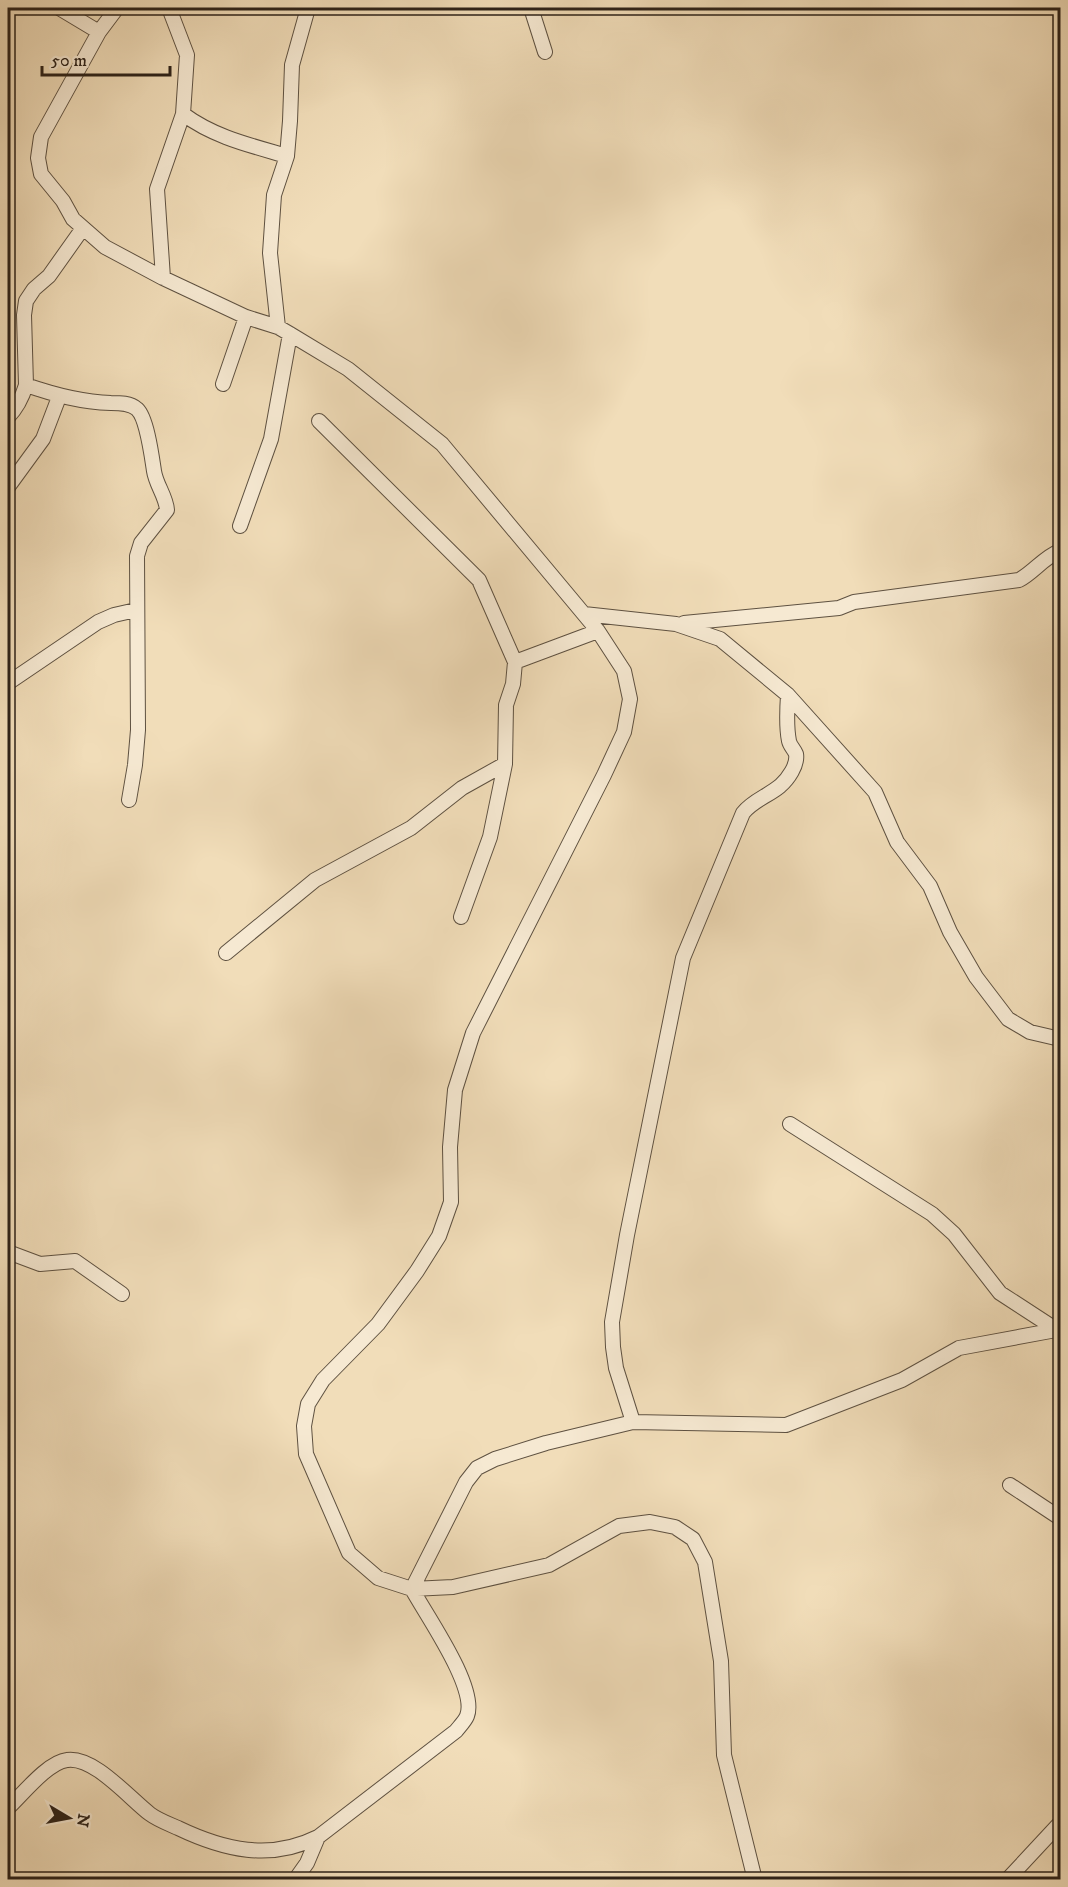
<svg xmlns="http://www.w3.org/2000/svg" width="1068" height="1887" font-family="'IM FELL DW Pica',serif">
	<style>
		.lines { fill: none; stroke-linecap: round; stroke-linejoin: round }
		.minor-casing { stroke: #5e5141; stroke-width: 16 }
		.minor { stroke: #f6e9d2; stroke-width: 14 }
	</style>
	<rect width="100%" height="100%" fill="#f1ddb9"/>
	<filter id="stains"><feTurbulence type="fractalNoise" baseFrequency=".00333" numOctaves="4"/><feColorMatrix values="0 0 0 0 .2 0 0 0 0 .09 0 0 0 0 .02 0 0 0 .5 -.17"/></filter>
	<radialGradient id="worn" r=".72"><stop offset=".6" stop-color="#630" stop-opacity="0"/><stop offset="1" stop-color="#630" stop-opacity=".3"/></radialGradient>
	<g class="lines">
		<defs>
			<path id="minor" d="M59 8 99 32
				M117 8 99 32 41 137 38 158 41 174 63 201 73 219 105 247 163 278 246 317 278 327 290 334 348 369 442 444 598 631 624 671 630 699 624 732 604 775 473 1033 455 1090 450 1147 451 1202 439 1236 417 1271 378 1324 323 1380 308 1404 304 1426 306 1454 349 1553 378 1578 412 1589 453 1587 549 1565 619 1526 650 1522 675 1527 693 1539 705 1562 721 1661 724 1755 755 1880
				M169 8 187 55 183 114C214 137 249 145 287 156
				M531 8 545 52
				M163 278 157 189 183 114
				M278 327 270 253 274 195 287 156 290 121 292 65 308 8
				M223 384 246 317
				M26 385C55 395 81 402 111 403 120 403 130 403 137 409 147 418 152 458 154 471 156 485 166 496 167 510L141 543 137 556 138 730 135 765 129 800
				M8 417C17 408 22 398 26 385L24 315 26 301 34 289 49 276 83 228
				M319 421 479 580 515 662
				M8 487 43 439 59 397
				M240 526 271 439 290 334
				M584 614 676 624 720 639 788 695 875 792 897 842 930 886 950 932 976 977 1008 1019 1030 1032 1060 1039
				M684 623 839 608 854 602 1019 580C1034 572 1044 557 1060 551
				M8 683 98 622 114 615 136 610
				M461 917 490 837 505 764 506 705 513 684 515 662 598 631
				M226 953 315 880 411 828 462 788 505 764
				M790 1124 932 1214 954 1234 1000 1293 1060 1332
				M8 1252 40 1264 75 1261 122 1294
				M633 1422 616 1368 613 1347 612 1322 627 1235 683 958 743 813C752 801 768 796 780 786 788 779 798 765 796 754 794 749 790 746 789 741 786 726 787 710 788 695
				M1010 1485 1060 1518
				M412 1589 466 1482 477 1468 495 1459 546 1443 633 1422 786 1425 902 1380 959 1348 1056 1330
				M8 1808C22 1795 48 1762 67 1760 94 1756 129 1798 150 1814 158 1820 169 1824 178 1828 224 1850 270 1861 318 1837L456 1731C459 1727 465 1721 467 1716 478 1688 426 1615 412 1589
				M295 1880 307 1863 318 1837
				M1007 1880 1060 1823"/>
		</defs>
		<use href="#minor" class="minor-casing"/>
		<use href="#minor" class="minor"/>
	</g>
	<rect width="1068" height="1887" fill="none" stroke="#f1ddb9" stroke-width="30"/>
	<rect x="9" y="9" width="1050" height="1869" fill="none" stroke="#2d2219" stroke-width="3"/>
	<rect x="15" y="15" width="1038" height="1857" fill="none" stroke="#2d2219" stroke-width="1.5"/>
	<g transform="translate(69 1818) rotate(100)" stroke="#f6e9d2" stroke-width="4.5" paint-order="stroke">
	<path d="M0-4.5L10 22L0 15L-10 22Z" fill="#2d2219"/>
	<text y="-9" font-size="16" font-weight="bold" text-anchor="middle" fill="#2d2219">N</text>
	</g>
	<path d="M42 66v9h128v-9" fill="none" stroke="#2d2219" stroke-width="3"/>
	<text x="51" y="66" font-size="18" fill="#2d2219" stroke="#f6e9d2" stroke-width="4.5" paint-order="stroke">50 m</text>
	<rect width="100%" height="100%" filter="url(#stains)"/>
	<rect width="100%" height="100%" fill="url(#worn)"/>
</svg>
